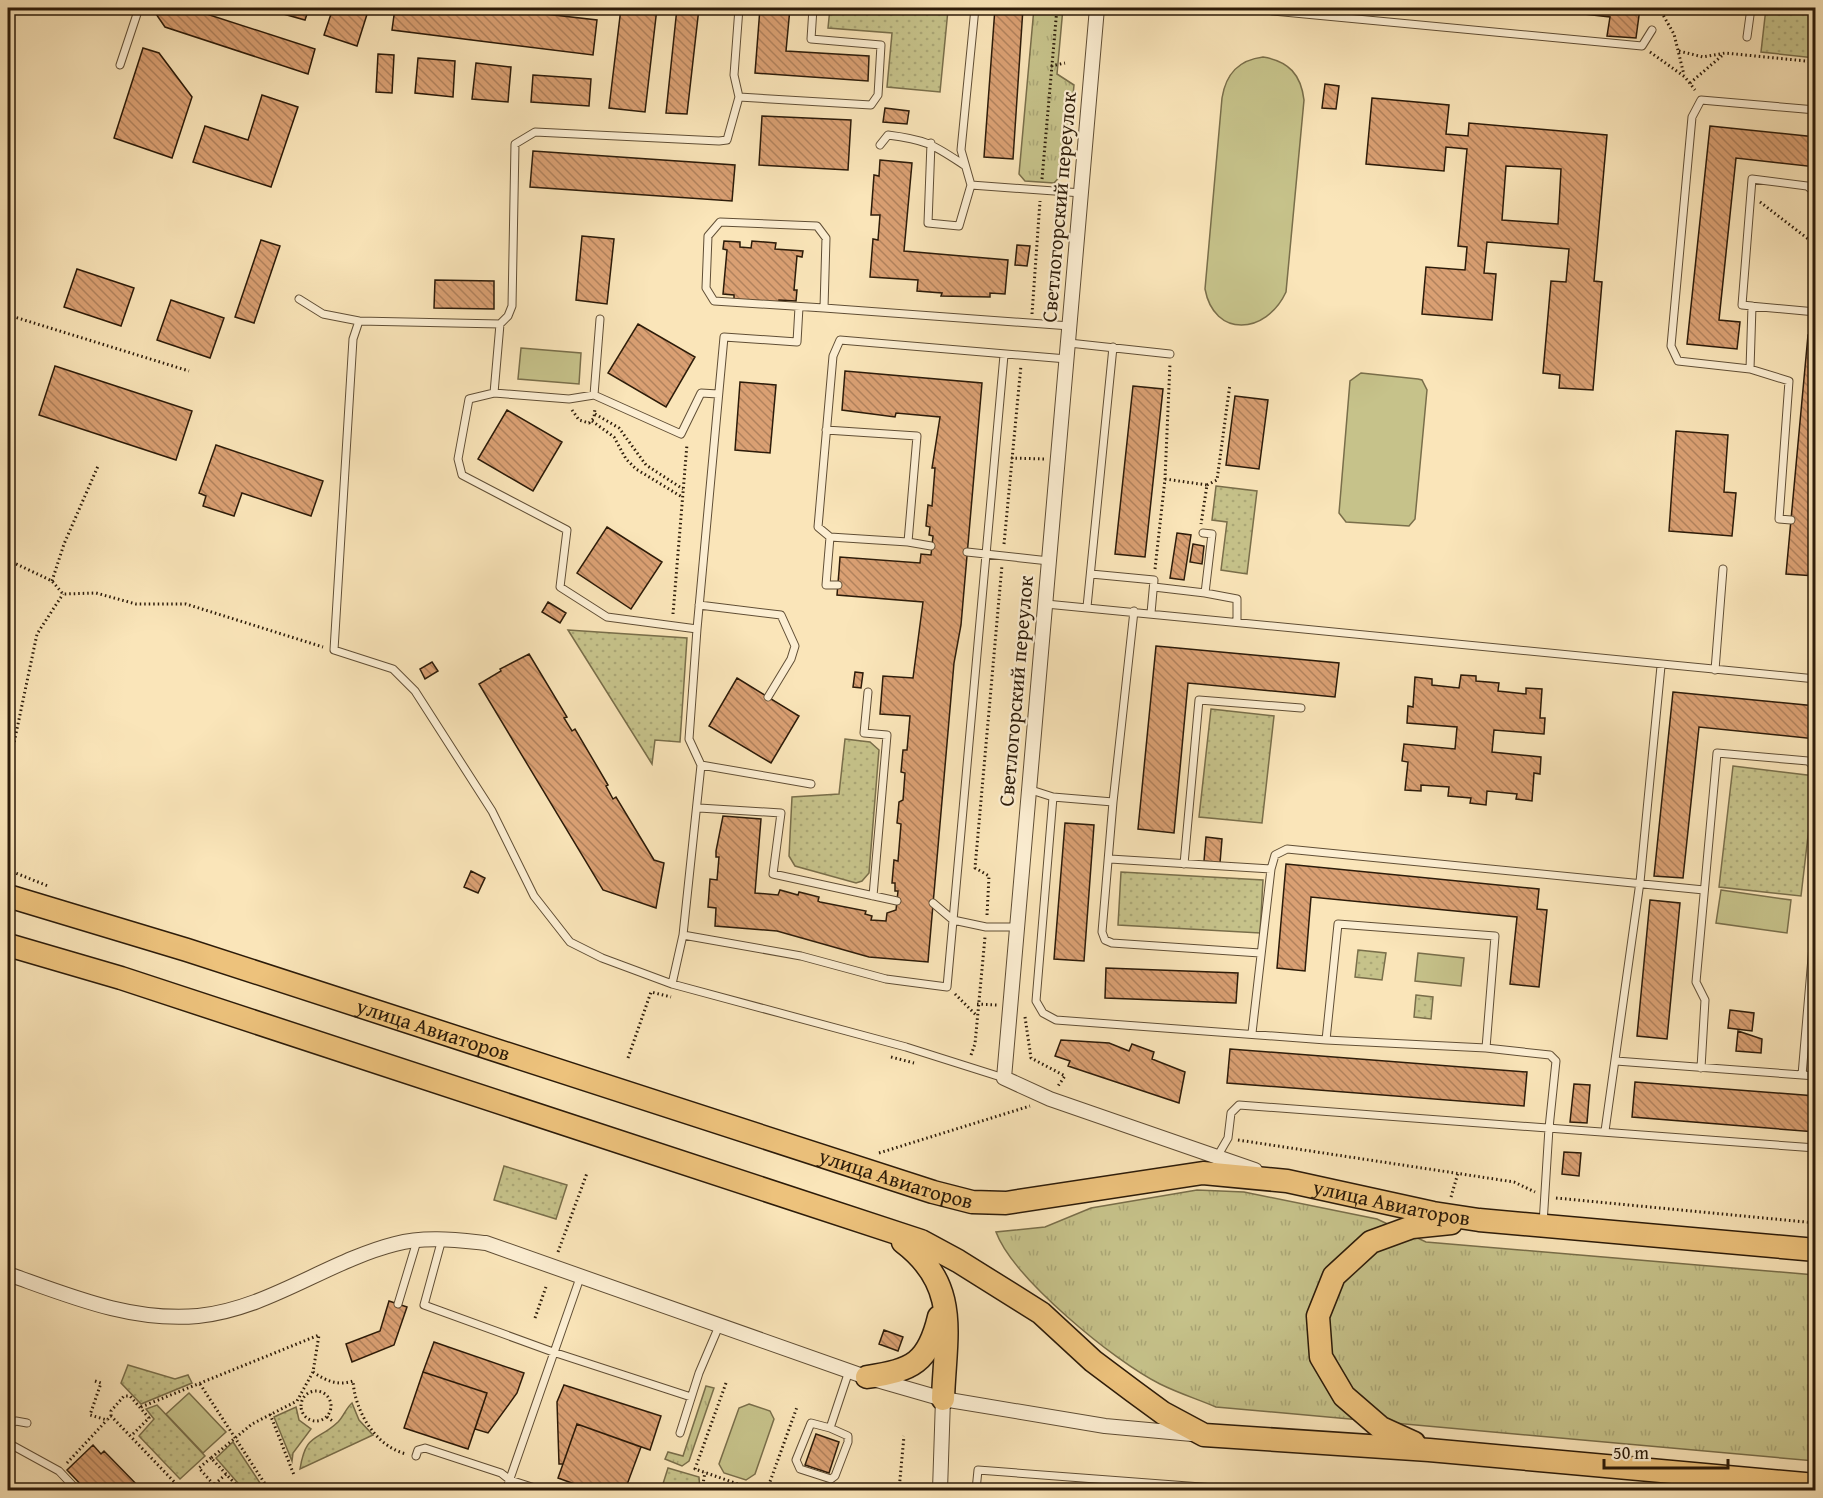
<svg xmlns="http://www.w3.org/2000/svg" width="1823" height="1498" font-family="'Gentium Book Plus',serif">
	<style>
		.grass { fill: url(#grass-tufts); stroke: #796e4a; stroke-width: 1.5 }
		.park { fill: url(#park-dots); stroke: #796e4a; stroke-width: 1.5 }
		.garden { fill: #c6c28a; stroke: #796e4a; stroke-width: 1.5 }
		.building { fill: url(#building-back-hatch); stroke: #2c1b09; stroke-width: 1.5; fill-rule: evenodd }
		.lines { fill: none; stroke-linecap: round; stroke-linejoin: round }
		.lane-casing { stroke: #604e35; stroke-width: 9 }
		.street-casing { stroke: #604e35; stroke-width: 16 }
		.primary-casing { stroke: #2c1b09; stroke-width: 25 }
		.path { stroke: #2c1b09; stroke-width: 3; stroke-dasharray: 1.5 3; stroke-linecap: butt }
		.lane { stroke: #fceed2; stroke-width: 7 }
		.street { stroke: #fceed2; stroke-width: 14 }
		.primary { stroke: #edc27c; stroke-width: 22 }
		.labels { text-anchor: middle; stroke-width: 4.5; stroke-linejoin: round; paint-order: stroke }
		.street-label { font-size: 21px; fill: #2c1b09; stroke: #fceed2 }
	</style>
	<defs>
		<pattern id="grass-tufts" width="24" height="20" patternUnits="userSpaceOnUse" patternTransform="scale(1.5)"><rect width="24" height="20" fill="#c6c28a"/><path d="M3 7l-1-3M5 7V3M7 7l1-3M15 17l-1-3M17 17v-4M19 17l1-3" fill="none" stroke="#aaa676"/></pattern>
		<pattern id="park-dots" width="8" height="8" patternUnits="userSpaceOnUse" patternTransform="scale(1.5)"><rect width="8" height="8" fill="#c6c28a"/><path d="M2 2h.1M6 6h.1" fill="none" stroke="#aaa676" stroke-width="1.8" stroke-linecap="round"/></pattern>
		<pattern id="building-back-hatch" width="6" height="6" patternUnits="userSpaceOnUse" patternTransform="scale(1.5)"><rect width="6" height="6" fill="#daa073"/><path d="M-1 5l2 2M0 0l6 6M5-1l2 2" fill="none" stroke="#b1825d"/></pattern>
	</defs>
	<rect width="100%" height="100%" fill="#fae5b9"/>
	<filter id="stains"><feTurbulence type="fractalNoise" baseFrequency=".00333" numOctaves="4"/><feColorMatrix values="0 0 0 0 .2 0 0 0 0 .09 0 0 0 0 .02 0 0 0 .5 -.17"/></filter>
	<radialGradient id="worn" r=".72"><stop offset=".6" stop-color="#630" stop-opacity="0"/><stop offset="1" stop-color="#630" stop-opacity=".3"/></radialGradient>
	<path class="grass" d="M1034 8H1063L1057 74 1074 85 1066 170 1054 183 1025 181 1019 174Z
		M1197 1190 1244 1192 1377 1219 1426 1242 1815 1275V1461L1216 1407C1197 1399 1178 1393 1160 1384 1115 1362 1013 1278 996 1232L1045 1227 1091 1208Z
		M706 1386 714 1388 689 1461 682 1466 665 1459 668 1452 683 1456Z"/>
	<path class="park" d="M830 8 948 10 940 92 887 87 892 33 828 28Z
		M1766 8H1815V58L1761 52Z
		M1216 486 1257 491 1247 574 1221 570 1227 522 1212 520Z
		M568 630 687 638 680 742 655 740 652 764Z
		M1211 709 1274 716 1262 823 1199 817Z
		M845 739 870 742 879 750 869 873 862 881 856 883 795 866 789 856 792 797 839 794Z
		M1733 766 1815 776 1801 896 1719 887Z
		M1121 872 1263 880 1260 933 1118 925Z
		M1358 950 1386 953 1382 980 1355 977Z
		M1416 995 1433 997 1431 1019 1414 1017Z
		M504 1166 567 1185 556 1219 494 1200Z
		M128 1365 175 1379 188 1375 192 1383 141 1404 121 1383Z
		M352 1403 359 1420 373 1435 300 1469C306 1432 317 1442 338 1422 344 1416 346 1408 352 1403Z
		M157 1405 205 1456 180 1479 139 1436 154 1419 146 1409Z
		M296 1407 299 1420 311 1429 293 1453 292 1461 274 1417Z
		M233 1442 264 1489 244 1490 216 1458Z
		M668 1468 699 1477 700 1490H661Z"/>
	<path class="garden" d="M1263 57C1289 61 1301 75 1304 100L1286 292C1266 335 1214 338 1205 289L1222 98C1226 73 1239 60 1263 57Z
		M521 348 581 353 579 384 518 379Z
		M1361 373 1418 379 1422 380 1427 390 1415 519 1409 526 1346 522 1339 513 1350 381Z
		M1721 890 1791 900 1787 933 1716 923Z
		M1418 953 1464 958 1461 986 1415 981Z
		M189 1393 226 1432 203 1453 166 1414Z
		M749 1404 770 1411 774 1419 755 1474 746 1480 724 1473 719 1464 739 1408Z"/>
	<path class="building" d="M156 8H188L315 49 308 74 165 27 154 11Z
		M270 8H309L305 20 269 10Z
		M333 8H369L357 46 324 35Z
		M395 8H492L597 20 593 55 392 30Z
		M621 8H657L645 112 609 108Z
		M677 8H699L687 114 666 113Z
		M760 8H790L786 51 869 56 868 81 755 73Z
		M995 8H1023L1013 159 984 157Z
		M1531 8H1640L1636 38 1607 36 1610 17Z
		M143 48 159 53 192 97 172 158 114 138Z
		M378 54 394 55 392 93 376 92Z
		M418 58 455 61 453 97 415 93Z
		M476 63 511 67 508 102 472 99Z
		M533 75 591 79 589 106 531 102Z
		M1325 84 1339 86 1336 109 1322 108Z
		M262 95 298 107 271 187 193 162 205 126 248 140Z
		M1372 98 1449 105 1446 134 1468 136 1469 123 1607 135 1594 281 1602 282 1593 390 1559 388 1560 375 1543 373 1551 281 1566 282 1569 249 1487 242 1484 273 1496 274 1492 320 1422 314 1426 267 1465 270 1467 247 1458 246 1467 149 1446 147 1444 171 1366 164ZM1506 166 1561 169 1558 224 1502 220Z
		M885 108 909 111 907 124 883 122Z
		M762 116 851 120 848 170 759 165Z
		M1710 126 1816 137V167L1736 158 1719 320 1740 322 1737 349 1687 344Z
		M533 151 735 165 732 201 530 187Z
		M880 160 912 163 904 251 1008 260 1005 294 990 293V297L941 296 942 293 917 291 918 280 870 277 873 239 878 240 880 215H871L874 175 879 176Z
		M582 236 614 239 607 304 576 300Z
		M261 240 280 246 254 323 235 317Z
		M724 241 740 242V247L751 248 752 241 776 243 775 249 803 251 802 257 797 256 794 290H797L796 301 779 300V303L734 300V295L723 294 727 250 723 249Z
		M1017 245 1030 246 1027 266 1015 265Z
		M77 269 134 288 121 326 64 307Z
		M435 280 494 281V309L434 308Z
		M171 300 224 318 210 358 157 340Z
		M638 324 695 357 666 407 608 373Z
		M1808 335 1816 336V576L1786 574Z
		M55 366 192 411 176 460 39 415Z
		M845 371 982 383 961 625 954 663 928 962 869 957 777 931 715 926 716 908 708 907 710 879 717 880 719 857H716V851L723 816 761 819 755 893 778 895 780 890 798 895 799 892 819 897 818 901 820 902 866 911 865 914 872 916 871 920 886 921 887 913 896 910 898 891H895V883H892L894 860 898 861 901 824 897 823 898 813 899 802 903 800 905 773 901 772 903 750H907L910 716 880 714 883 676 913 678 923 602 837 595 839 571 840 557 920 563 921 554 931 555 933 536 929 535 930 527 926 526 928 505 932 506 935 468H932L940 417 896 413 895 417 842 410Z
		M740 382 776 385 770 453 735 450Z
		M1133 386 1163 389 1145 557 1115 554Z
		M1235 396 1268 400 1259 469 1226 465Z
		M507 410 562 442 533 491 478 459Z
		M1676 431 1728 435 1724 492 1736 493 1732 536 1669 531Z
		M216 445 323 481 311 516 242 493 234 516 203 506 206 496 199 493Z
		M607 527 662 562 631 609 577 573Z
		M1177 533 1191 535 1184 580 1170 578Z
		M1193 544 1204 546 1202 564 1190 562Z
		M548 602 566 613 560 623 542 612Z
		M1156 646 1339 663 1335 697 1188 683 1174 833 1138 829Z
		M529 654 567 717 564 718 572 731 575 729 608 785 606 786 613 799 616 797 654 860 664 863 656 908 603 890 479 684 501 671 500 669Z
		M432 662 438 671 425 679 420 669Z
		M855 672 863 673 861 688 853 687Z
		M1461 675 1476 676V681L1499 683 1498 691 1526 694V688L1542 689 1540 718H1545L1544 734 1494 730 1492 752 1541 757 1540 774 1534 773 1532 801 1516 799 1517 794 1487 791 1486 805 1470 803 1471 798 1448 796 1449 787 1421 785V791L1405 790 1408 762 1402 761 1404 744 1455 749 1457 727 1407 723 1408 706 1413 707 1415 677 1432 679V685L1459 688Z
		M737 678 799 716 771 763 709 726Z
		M1673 692 1816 706V739L1699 727 1683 878 1654 876Z
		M1065 823 1094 825 1084 961 1054 959Z
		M1206 837 1222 839 1220 863 1204 861Z
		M1286 864 1539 889 1537 909 1547 910 1539 987 1510 984 1517 917 1311 897 1305 971 1277 968Z
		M471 871 485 878 478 893 464 887Z
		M1650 900 1680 903 1667 1039 1637 1036Z
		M1106 968 1238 973 1236 1003 1105 998Z
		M1730 1010 1754 1013 1752 1031 1728 1028Z
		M1738 1031 1762 1039 1761 1053 1736 1051Z
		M1061 1040 1109 1043 1129 1051 1132 1044 1154 1052 1152 1059 1185 1072 1179 1103 1068 1066 1070 1061 1055 1056Z
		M1230 1049 1527 1072 1524 1106 1227 1083Z
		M1635 1082 1816 1096V1132L1632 1117Z
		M1574 1084 1590 1085 1587 1123 1570 1122Z
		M1564 1152 1581 1153 1579 1176 1562 1174Z
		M389 1301 407 1307 394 1345 352 1362 346 1344 380 1331Z
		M884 1330 903 1337 898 1351 879 1344Z
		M434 1342 524 1373 517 1393 488 1433 475 1429 487 1393 423 1372Z
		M423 1372 487 1393 468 1449 404 1428Z
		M564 1385 661 1416 650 1450 577 1424 563 1464H559L557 1402Z
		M577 1424 641 1447 625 1490H591L558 1478Z
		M816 1434 839 1442 829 1473 805 1465Z
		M93 1445 101 1454 104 1451 142 1490H86L67 1470Z"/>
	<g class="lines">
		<defs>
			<path id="lane" d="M739 8 734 75 739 97 871 105 878 95 881 45 811 39 813 8
				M975 8 961 150 971 185 1082 193
				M1242 8 1642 46 1652 30
				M1747 37 1751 8
				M120 65 139 8
				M739 97 727 140 719 141 535 132 515 144 512 306 508 316 500 324 359 321 353 339 334 650 393 669 415 691 492 811 534 896 570 942 602 958 672 984 906 1047 1004 1078
				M931 143 928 223 959 226 971 185
				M880 145 888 135C927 140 932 144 964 165
				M720 222 817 226 826 238 824 308 714 301 706 288 708 236Z
				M299 299 323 314 359 321
				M1750 306 1816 312
				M824 308 1070 326
				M500 324 494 393 469 399 458 459 462 475 567 530 560 587 607 617 697 629 689 739 701 765 811 784
				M1069 343 1170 354
				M1750 369 1752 306 1742 305 1752 179 1807 186 1816 193
				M494 393 569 399 594 395 681 434 701 393 718 394
				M594 395 600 319
				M826 430 917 436 908 542 830 537 818 527 833 356 840 340 1067 359
				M1791 520 1779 519 1789 381 1750 369 1678 361 1671 346 1692 117 1701 100 1816 110
				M1203 533 1212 534 1205 593 1237 599V622
				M830 537 826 585H838
				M908 542 931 546
				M967 552 1049 561
				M1091 574 1154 580 1151 613
				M1154 587 1205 593
				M1046 604 1816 679
				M699 605 781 615 795 646 791 659 768 697
				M1087 607 1113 347
				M1134 611 1113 802 1102 932 1105 940 1112 943 1260 953
				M697 629 724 337 797 342 799 307
				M1715 670 1723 569
				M868 692 864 733 887 735 873 896
				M1028 789 1053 797 1113 802
				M1053 797 1036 1001 1043 1013 1056 1020 1326 1040 1486 1048 1550 1055 1556 1061 1549 1128 1543 1224
				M699 808 781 813 773 874 897 901
				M1110 859 1271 869
				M1184 864 1199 700 1301 708
				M933 903 953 920 986 927H1015
				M683 935 801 956 886 979 947 987 1004 355
				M672 984 683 935 701 765
				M1252 1033 1271 869 1275 855 1287 849 1704 890
				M1326 1040 1338 924 1495 936 1486 1048
				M1616 1061 1816 1076
				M1701 1068 1705 1000 1696 982 1717 753 1808 761 1816 768
				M1802 1075 1816 911
				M1605 1131 1640 882 1661 666
				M1217 1157 1228 1138 1231 1113 1239 1105 1816 1148
				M442 1239 424 1305 553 1352 691 1397
				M398 1304 417 1241
				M8 1425 16 1421 27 1423
				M830 1428 811 1423 796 1460 800 1469 831 1479 835 1476 848 1442V1436L830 1428 849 1371
				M680 1433 699 1373 719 1326
				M8 1443 59 1471 77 1490
				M416 1456 418 1450 425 1448 501 1473 510 1480 541 1490
				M506 1490 581 1275
				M976 1490 978 1470 1241 1490
				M1674 1490 1676 1475"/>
			<path id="street" d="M1097 8 1004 1078 1050 1099 1255 1170
				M8 1274C70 1296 131 1322 198 1316 268 1309 328 1261 395 1244 425 1236 456 1240 486 1243L863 1376 943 1399 1105 1426 1192 1434
				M940 1490 943 1399"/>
			<g id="primary">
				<path id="s1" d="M8 896 187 950 933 1192 972 1202 1006 1203 1203 1173 1287 1181 1433 1213 1479 1220 1816 1250"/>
				<path d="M8 945 121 978 921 1241 958 1261 1041 1313 1093 1361 1133 1391 1163 1413 1204 1435 1429 1450 1816 1485"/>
				<path d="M903 1242C961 1286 945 1335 943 1399"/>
				<path d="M867 1377C913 1370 928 1363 939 1317"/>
				<path d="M1414 1443 1381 1428 1344 1396 1321 1357 1318 1316 1334 1276 1371 1242 1412 1227 1451 1223"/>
			</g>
		</defs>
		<use href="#lane" class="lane-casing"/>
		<use href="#street" class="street-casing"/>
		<use href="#primary" class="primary-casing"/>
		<path class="path" d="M1659 8 1674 34 1684 75
			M8 10V8
			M1679 51 1703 57 1725 53 1816 62
			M1650 52 1685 77 1695 90
			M1051 66 1065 63
			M1690 83 1724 54
			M1042 179 1057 8
			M1760 202 1816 245
			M1813 301 1815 273
			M1032 314 1040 201
			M8 315 189 371
			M572 410 579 420 589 423 594 418 595 408
			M595 414 619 428 646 465 683 489
			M592 421 614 437 626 459 636 469 682 497
			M1011 458 1045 459
			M1165 479 1207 485 1201 524
			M1207 485 1217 480 1230 384
			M1004 544 1021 365
			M8 560 52 581 63 594 96 593 136 604H186L323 647
			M1155 569 1165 479 1170 363
			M52 581 64 544 98 466
			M673 614 687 444
			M8 748 14 743 37 634 63 594
			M8 870 48 886
			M987 915 989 876 975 868 1002 565
			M955 994 976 1015
			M977 1004 997 1005
			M1025 1017 1031 1058 1065 1076 1058 1086
			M971 1055 975 1044 985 937
			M891 1057 914 1063
			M628 1058 651 992 671 997
			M1238 1140 1514 1182 1535 1192
			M879 1153 1030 1106
			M1451 1197 1458 1173
			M1556 1198 1816 1223
			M558 1252 587 1173
			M535 1318 547 1284
			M313 1372C326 1381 338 1386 353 1381 355 1411 375 1446 406 1454
			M95 1381 101 1383 90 1415 107 1420 111 1416 182 1490
			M726 1383 695 1469 755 1490
			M200 1384 269 1490
			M301 1406a15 15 0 1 1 30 0a15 15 0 1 1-30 0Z
			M141 1407 319 1335 313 1372 297 1401 252 1424 211 1458 241 1490
			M270 1414 294 1475
			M111 1416V1411L124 1396H130L149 1418 131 1436
			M327 1417 334 1422
			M211 1458 199 1468 214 1485
			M67 1463 107 1420
			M208 1490 226 1474
			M702 1490 705 1472
			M767 1490 797 1407
			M899 1490 904 1436"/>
		<use href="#lane" class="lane"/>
		<use href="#street" class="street"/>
		<use href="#primary" class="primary"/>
	</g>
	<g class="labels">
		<g class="street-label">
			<text transform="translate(1059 207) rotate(-85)" y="7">Светлогорский переулок</text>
			<text transform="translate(1016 691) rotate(-85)" y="7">Светлогорский переулок</text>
			<text dy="7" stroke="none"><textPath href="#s1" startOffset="446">улица Авиаторов</textPath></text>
			<text dy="7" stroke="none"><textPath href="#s1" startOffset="932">улица Авиаторов</textPath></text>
			<text dy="7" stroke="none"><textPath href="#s1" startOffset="1436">улица Авиаторов</textPath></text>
		</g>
	</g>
	<rect width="1823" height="1498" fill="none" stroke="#fae5b9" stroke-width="30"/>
	<rect x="9" y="9" width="1805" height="1480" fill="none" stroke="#2c1b09" stroke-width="3"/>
	<rect x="15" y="15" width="1793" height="1468" fill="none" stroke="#2c1b09" stroke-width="1.5"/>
	<path d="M1604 1459v9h124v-9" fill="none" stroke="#2c1b09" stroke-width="3"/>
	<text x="1613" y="1459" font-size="18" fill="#2c1b09" stroke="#fceed2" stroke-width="4.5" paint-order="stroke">50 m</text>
	<rect width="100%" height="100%" filter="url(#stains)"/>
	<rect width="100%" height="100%" fill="url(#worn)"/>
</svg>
